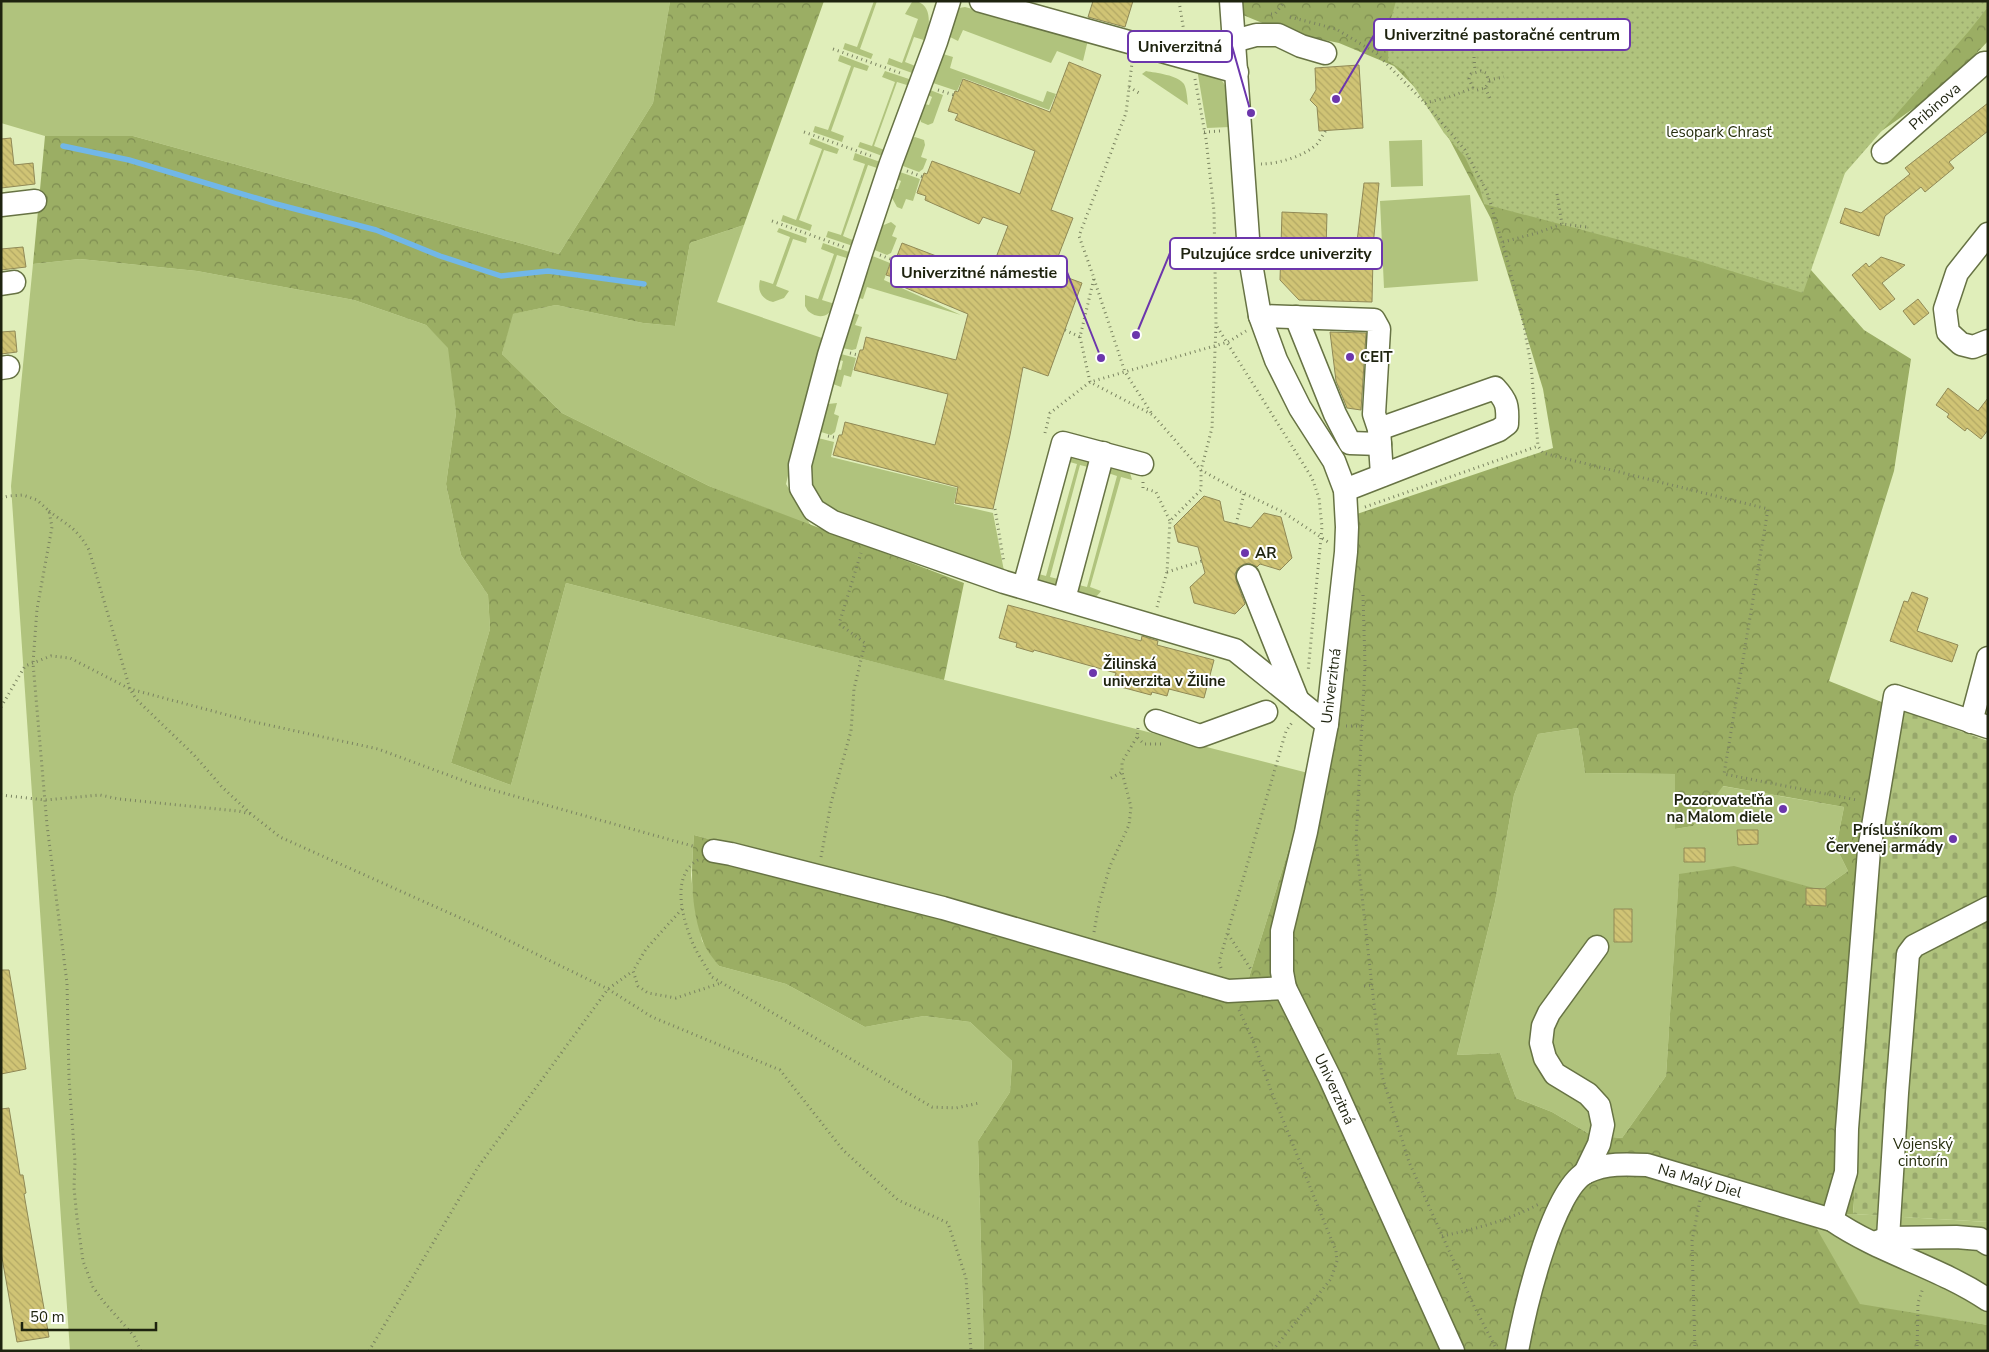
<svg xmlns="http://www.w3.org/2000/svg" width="1989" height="1352" font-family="'Nunito Sans',sans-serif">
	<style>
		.green { fill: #b0c37d }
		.forest { fill: url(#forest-crowns); fill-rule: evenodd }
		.cemetery { fill: url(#cemetery-stones) }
		.park { fill: url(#park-dots) }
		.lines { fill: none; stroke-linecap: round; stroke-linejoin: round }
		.stream { stroke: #71b7e8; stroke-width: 5.5 }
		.building { fill: url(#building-back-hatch); stroke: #908956 }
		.minor-casing { stroke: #677344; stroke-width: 25 }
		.path { stroke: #7a8360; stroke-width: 3; stroke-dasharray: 1 4; stroke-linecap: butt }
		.minor { stroke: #fff; stroke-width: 22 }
		.poi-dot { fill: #6c36ac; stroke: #fff; stroke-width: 2 }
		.labels { text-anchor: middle; stroke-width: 4; stroke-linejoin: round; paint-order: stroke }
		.street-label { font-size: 15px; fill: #1e230f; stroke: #fff }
		.park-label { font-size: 15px; fill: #262e0d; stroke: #fff }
		.poi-label { font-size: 15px; font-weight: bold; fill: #1e230f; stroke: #fff; text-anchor: start }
		.leader { fill: none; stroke: #6c36ac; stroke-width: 2 }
		.callout-dot { fill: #6c36ac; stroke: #fff; stroke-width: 2 }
		.callout { fill: #fff; stroke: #6c36ac; stroke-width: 2 }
		.callout-label { font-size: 16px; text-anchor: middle; font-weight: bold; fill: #1e230f }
	</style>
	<defs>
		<pattern id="forest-crowns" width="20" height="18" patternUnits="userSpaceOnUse" patternTransform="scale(1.25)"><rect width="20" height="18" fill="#9bae64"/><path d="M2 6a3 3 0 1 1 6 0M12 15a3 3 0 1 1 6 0" fill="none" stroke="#7e8d51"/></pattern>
		<pattern id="cemetery-stones" width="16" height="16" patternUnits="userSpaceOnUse" patternTransform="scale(1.25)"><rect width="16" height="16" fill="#b0c37d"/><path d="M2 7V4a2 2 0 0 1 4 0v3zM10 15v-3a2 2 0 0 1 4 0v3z" fill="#97a76b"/></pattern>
		<pattern id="park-dots" width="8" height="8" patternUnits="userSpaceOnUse" patternTransform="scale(1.25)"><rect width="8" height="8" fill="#b0c37d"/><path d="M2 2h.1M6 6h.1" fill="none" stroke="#97a76b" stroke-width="1.8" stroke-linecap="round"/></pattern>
		<pattern id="building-back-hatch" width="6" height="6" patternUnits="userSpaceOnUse" patternTransform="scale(1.25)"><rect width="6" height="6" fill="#d0c475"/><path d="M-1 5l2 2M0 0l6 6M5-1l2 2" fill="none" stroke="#b2a864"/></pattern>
	</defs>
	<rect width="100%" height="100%" fill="#e0eeba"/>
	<path class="green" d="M1 1H670L653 103 559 254 133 136H45L1 123Z
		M874 1H877L860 49 873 54 871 59 843 49 845 43 857 47Z
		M917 1C934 8 928 27 927 41L914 37 905 62 918 67 915 74 887 64 889 58 902 63 918 19 905 14 912 2Z
		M965 7 1088 40 1083 61 1057 51 1051 63 963 30 958 41 950 37 959 8Z
		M943 54 953 57 950 68 1043 102 1047 91 1056 94 1049 110 963 78 957 91 933 83Z
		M840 55 869 66 867 71 854 67 831 131 844 136 842 142 813 132 815 126 828 130 851 66 838 61Z
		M1197 69C1203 72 1214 73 1219 78 1232 88 1229 112 1230 127L1207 128Z
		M885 71 912 80 910 86 897 82 874 146 887 151 885 157 858 147 860 142 872 146 895 82 882 77Z
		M1146 71C1156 73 1178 75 1184 84 1187 90 1187 98 1188 105L1142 74Z
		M930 90 943 95 933 123 928 125 921 122 920 118 925 104 929 105 932 97 928 95Z
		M915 137 924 140 925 145 921 157 927 159 923 169 919 172 903 166 912 138Z
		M811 138 839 149 837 154 824 150 799 220 812 225 810 231 781 221 783 215 796 220 822 149 809 144Z
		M1422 140 1423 186 1391 187 1389 141Z
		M855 153 883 163 880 169 868 165 843 236 855 241 853 246 826 237 828 231 841 235 865 164 853 160Z
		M900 172 920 179 913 201 906 199 902 209 897 207 891 196 894 189H898L901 181 897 179Z
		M1470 195 1478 281 1384 288 1380 201Z
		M891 222 896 226 892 236 897 238 891 253 887 255 872 249 879 227Z
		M744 225 717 302 822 338 786 484 811 526 709 486 562 413 502 354 512 314 556 305 643 323 675 326 690 243Z
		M779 228 807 238 806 243 793 239 776 286 789 291 784 298 773 302C762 299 757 292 760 280L773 284 790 237 777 232Z
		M823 243 852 253 850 259 837 255 822 300 835 304C830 317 819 320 808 311L805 306V295L818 299 834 254 821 249Z
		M870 255 890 263 884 280 961 315 867 287 863 299 859 298 857 291 864 270 868 272 871 263 868 261Z
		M80 259 197 271 354 300 426 325 449 348 456 413 446 484 461 555 488 595 490 629 451 763 511 785 566 583 1312 774 1247 984 694 835 691 875 694 901 702 941 719 966 786 984 865 1027 924 1016 970 1022 1012 1061 1010 1092 978 1141 984 1351H70L11 486 33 264Z
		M854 313 859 315 855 325 862 327 856 349 852 350 842 348 851 315Z
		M841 354 856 358 851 377 844 375 841 387 833 384 837 369 841 370 843 361 840 360Z
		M837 403 834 414 839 416 835 432 831 435 821 432 828 404Z
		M818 438 834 442 831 457 957 488 954 504 993 513 1004 571 841 517 815 497 807 473Z
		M1073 454 1091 461 1092 468 1080 465 1050 577 1062 580 1058 586 1051 588 1038 583 1035 573 1046 576 1077 464 1066 461Z
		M1115 465 1129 469 1132 480 1121 477 1090 587 1101 591C1093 604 1077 599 1075 584L1087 587 1117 476 1105 472 1108 467Z
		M1578 728 1585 773 1675 774V829L1693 826 1722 786 1844 807 1836 847 1848 871 1821 890 1793 884 1679 875 1666 1076 1622 1138 1591 1135 1552 1112 1516 1098 1500 1053 1457 1055 1495 902 1514 795 1538 734Z
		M1853 1214 1988 1222V1325L1860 1305 1809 1217Z"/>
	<path class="forest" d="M670 1H824L744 225 690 243 675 326 643 323 556 305 513 314 502 354 562 413 709 486 964 583 944 680 566 583 511 785 451 763 490 629 488 595 461 555 446 484 456 413 448 348 426 325 354 300 197 271 80 259 33 264 45 136H133L559 254 653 103Z
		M1242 1H1988V41L1948 84 1866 142 1825 196 1811 270 1864 330 1911 359 1894 471 1829 681 1904 711 1879 863 1853 1214 1810 1217 1860 1304 1988 1325V1351H984L978 1141 1010 1092 1012 1061 970 1022 924 1016 865 1027 786 984 719 966C713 958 705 949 702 939 690 904 691 870 694 835L1247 984 1312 774 1351 516 1553 448 1543 389 1491 219 1431 104 1394 66 1339 43 1282 31 1243 15ZM1578 728 1585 773 1675 774V829L1693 826 1723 786 1844 807 1836 847 1848 871 1821 890 1734 866 1679 874 1666 1076 1622 1138 1591 1135 1552 1112 1516 1098 1500 1053 1457 1055 1495 902 1514 795 1538 734Z"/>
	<path class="cemetery" d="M1904 711 1988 741V1222L1853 1214 1879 863Z"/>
	<path class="park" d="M1396 1H1988V7L1969 31 1845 173 1803 293 1695 260 1484 204 1480 189 1465 157 1444 133 1404 71 1388 61 1389 26Z"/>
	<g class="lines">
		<path class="stream" d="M63 146 129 160 276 204 376 230 440 256 501 276 548 271 644 284"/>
	</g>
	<path class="building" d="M1093 1H1133L1125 27 1088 17Z
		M1069 62 1101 75 1051 210 1073 218 1052 272 1082 283 1048 376 1023 367 1010 435 993 509 955 503 958 487 833 455 839 435H842L845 422 935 445 948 394 854 370 860 350H863L866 337 956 360 968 314 894 283 896 278 886 275 891 261 894 256H897L902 243 989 276 1008 226 983 217 979 224 925 200 926 196 917 193 924 173 927 174 932 161 1020 194 1035 151 955 120 958 114 948 111 955 91 958 92 963 79 1050 112Z
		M1359 65 1363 128 1319 131 1317 107 1310 100 1316 90 1315 68Z
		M1988 103V131L1949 162 1954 168 1925 192 1921 187 1885 216 1879 236 1840 223 1845 208 1861 213 1910 174 1905 168Z
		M11 138 14 165 33 163 35 184 1 188V139Z
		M1364 183H1379L1372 257H1373L1372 302 1299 300 1280 280 1282 212 1327 214 1326 249 1356 250Z
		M23 247 26 267 1 270V249Z
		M1881 257 1905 265 1882 283 1895 299 1880 310 1852 275 1866 263 1869 267Z
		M1918 299 1929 313 1914 325 1903 311Z
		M15 331 17 352 1 354V332Z
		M1330 332 1366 333 1361 410 1347 408 1336 381Z
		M1948 388 1978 411 1988 398V430L1981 439 1967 428 1965 431 1947 417 1949 414 1936 405Z
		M1204 496 1220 501 1224 521 1251 528 1264 513 1281 517 1292 558 1280 570 1260 564 1257 567 1249 563 1244 564 1238 568 1235 574 1236 580 1245 604 1235 614 1194 603 1190 587 1205 573 1198 547 1178 542 1174 526Z
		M1912 592 1928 598 1917 631 1958 645 1952 662 1890 641 1904 601 1908 602Z
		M1008 605 1141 641 1142 636 1158 641 1157 645 1214 660 1204 698 1169 689 1167 696 1152 692 1151 695 1121 687 1123 683 1113 681 1116 673 1034 650 1033 652 1016 647 1017 643 999 638Z
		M1737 830H1758V844L1738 845Z
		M1684 848H1705V862H1684Z
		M1806 888 1826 889V906L1806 905Z
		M1614 909H1632V942H1614Z
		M1 970H9L26 1069 1 1074Z
		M9 1108 20 1175H23L26 1193 24 1194 49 1337 17 1342 1 1252V1109Z"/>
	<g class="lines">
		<defs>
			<g id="minor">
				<path d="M949 1 936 42 891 163 861 253 829 355 800 465 801 488 814 510 833 522 1004 582 1235 650 1327 724"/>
				<path d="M981 1 1237 72"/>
				<path id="s1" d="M1231 1 1249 252 1260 316 1276 360 1300 408 1334 461 1345 490 1347 527 1346 552 1327 724 1306 832 1282 931V972L1285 988 1330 1078 1453 1351"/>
				<path d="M1234 41 1256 35H1278L1301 46 1325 53"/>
				<path id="s2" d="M1883 152 1984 63H1988"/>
				<path d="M1 205 35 201"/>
				<path d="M1988 234 1957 273 1945 309 1948 332 1961 344 1973 347 1988 341"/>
				<path d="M1 284 14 282"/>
				<path d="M1260 316 1374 320 1379 329 1374 414 1379 429 1382 475"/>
				<path d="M1296 317 1335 414 1350 443 1380 444"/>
				<path d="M1 368 8 367"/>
				<path d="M1345 490 1499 430 1507 424C1508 406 1507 401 1495 388L1379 429"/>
				<path d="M1248 576 1298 701"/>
				<path d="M1024 587 1063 443 1142 464"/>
				<path d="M1064 599 1103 453"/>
				<path d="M1156 721 1200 736 1266 712"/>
				<path d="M1971 722 1988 658"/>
				<path d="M714 851 731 854 943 908 1228 991 1285 988"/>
				<path d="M1585 1173 1599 1144 1603 1125 1599 1106 1588 1094 1555 1074 1545 1058 1541 1043 1543 1026 1549 1013 1597 947"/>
				<path d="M1832 1220 1846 1172 1847 1129 1869 850 1895 696 1988 727"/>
				<path d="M1888 1238 1897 1093 1908 954 1914 946 1988 908"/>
				<path d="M1874 1243 1888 1238 1956 1237 1980 1239 1988 1244"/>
				<path id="s3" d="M1517 1351C1524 1313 1552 1188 1587 1172 1606 1163 1626 1164 1647 1165L1832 1220C1880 1253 1939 1267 1988 1300"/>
			</g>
		</defs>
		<use href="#minor" class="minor-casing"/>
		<path class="path" d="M1179 1 1185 38
			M1271 14H1275L1285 1
			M1290 17 1336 29 1376 53 1425 103 1465 150 1487 192 1506 255 1523 321 1531 365 1538 446
			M833 49 903 74
			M1474 57 1475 71
			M1195 79 1206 139 1214 211 1216 325
			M1489 80 1504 77
			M1129 87 1139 93
			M1485 88 1491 100
			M938 90 954 95
			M1425 103 1449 97 1473 88 1477 90 1485 88 1489 82 1486 73 1481 71 1471 74 1469 79 1473 88
			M804 132 874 157
			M1204 132 1221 131
			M1261 164C1278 164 1305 156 1317 144 1320 140 1323 135 1326 130
			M907 171 923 177
			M1557 194 1562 224
			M772 221 844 247
			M1503 242 1537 233 1562 224 1587 227
			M880 255 893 260
			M1094 279 1125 372 1152 414
			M1065 330 1080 337 1094 278 1079 236 1126 113 1132 63
			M1080 337 1090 382 1228 342 1246 331
			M850 353 858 355
			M1045 433 1050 413 1090 382 1153 415 1201 470 1235 489 1283 512 1328 542
			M828 436 838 438
			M1143 482V488L1156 492 1170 521
			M1 498 9 496 23 495 37 500 49 511 52 527 37 609 33 663 47 825 67 983 69 1079 75 1161 74 1188 77 1218 83 1261 93 1287 103 1301 134 1336 141 1351
			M1365 507 1538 446 1543 453 1768 509 1724 774 1857 800
			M995 509 1004 563
			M49 511C68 526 76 527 89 550L130 689 250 721 378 749 475 785 696 847
			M1236 524 1244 494
			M1167 572 1202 561
			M1363 595 1365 665 1356 842 1382 1076 1409 1162 1474 1306 1497 1350
			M1157 607 1167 572 1170 521 1201 490V470L1212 428 1216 325 1312 478 1319 498 1322 527 1308 672
			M1 707 25 666 51 656 70 658 130 689 136 699 194 755 222 787 251 814 280 837 485 929 608 989 652 1017 780 1070 843 1150 898 1200 948 1223 966 1278 971 1351
			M1346 726H1362
			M1138 728 1137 737 1144 744H1161
			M1111 778 1122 772
			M1 795 45 800 100 795 119 799 238 811 251 814
			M821 857 831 803 851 731 854 689 865 643 839 624 861 553
			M698 860C671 875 682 916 691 939 696 952 705 965 712 977L932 1107 956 1108 979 1103
			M682 909 646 949 633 971 638 986 648 993 676 998 721 983
			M1094 932 1099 904 1110 866 1129 825 1131 807 1122 772V762L1137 737
			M1228 934 1252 971
			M1221 968 1219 962 1286 731 1293 721
			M1364 986 1373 985
			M1239 1010 1252 1038 1272 1093 1336 1251 1337 1261 1331 1279 1272 1351
			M1442 1236C1476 1229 1509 1220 1539 1204
			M369 1351 478 1167 608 989 633 971
			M1695 1351 1692 1241 1700 1200
			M1917 1351 1918 1303 1923 1288"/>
		<use href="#minor" class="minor"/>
	</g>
	<g class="poi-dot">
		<circle cx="1350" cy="357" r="5"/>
		<circle cx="1245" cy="553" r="5"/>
		<circle cx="1093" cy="673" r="5"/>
		<circle cx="1783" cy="809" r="5"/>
		<circle cx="1953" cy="839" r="5"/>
	</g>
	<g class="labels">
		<g class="street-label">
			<text dy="5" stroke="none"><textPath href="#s2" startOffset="69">Pribinova</textPath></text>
			<text transform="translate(1331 686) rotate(-83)" y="5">Univerzitná</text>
			<text dy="5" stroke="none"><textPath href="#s1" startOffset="1128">Univerzitná</textPath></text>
			<text dy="5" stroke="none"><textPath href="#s3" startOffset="312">Na Malý Diel</textPath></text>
		</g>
		<g class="park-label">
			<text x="1719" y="137">lesopark Chrasť</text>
			<text x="1923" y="1149">Vojenský<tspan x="1923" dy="17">cintorín</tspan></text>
		</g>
		<g class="poi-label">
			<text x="1360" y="362">CEIT</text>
			<text x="1255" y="558">AR</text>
			<text x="1103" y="669">Žilinská<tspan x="1103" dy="17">univerzita v Žiline</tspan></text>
			<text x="1773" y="805" text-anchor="end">Pozorovateľňa<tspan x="1773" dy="17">na Malom diele</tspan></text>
			<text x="1943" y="835" text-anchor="end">Príslušníkom<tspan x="1943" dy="17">Červenej armády</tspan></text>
		</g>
	</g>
	<path class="leader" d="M1336 99L1374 35M1251 113L1232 46M1136 335L1170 253M1101 358L1067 272"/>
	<g class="callout-dot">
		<circle cx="1336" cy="99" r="5"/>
		<circle cx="1251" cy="113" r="5"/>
		<circle cx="1136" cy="335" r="5"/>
		<circle cx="1101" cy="358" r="5"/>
	</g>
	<g class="callout">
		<rect x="1374" y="19" width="256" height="31" rx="5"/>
		<rect x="1128" y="31" width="104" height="31" rx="5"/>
		<rect x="1170" y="238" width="212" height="31" rx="5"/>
		<rect x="891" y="256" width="176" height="31" rx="5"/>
	</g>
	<g class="callout-label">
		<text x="1502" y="40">Univerzitné pastoračné centrum</text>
		<text x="1180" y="52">Univerzitná</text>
		<text x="1276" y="259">Pulzujúce srdce univerzity</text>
		<text x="979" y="278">Univerzitné námestie</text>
	</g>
	<rect width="1989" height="1352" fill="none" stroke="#1e230f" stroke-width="5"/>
	<path d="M22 1322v8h134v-8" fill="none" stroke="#1e230f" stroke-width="2.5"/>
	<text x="30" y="1322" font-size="15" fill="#1e230f" stroke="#ffffff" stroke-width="4" paint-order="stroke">50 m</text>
</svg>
